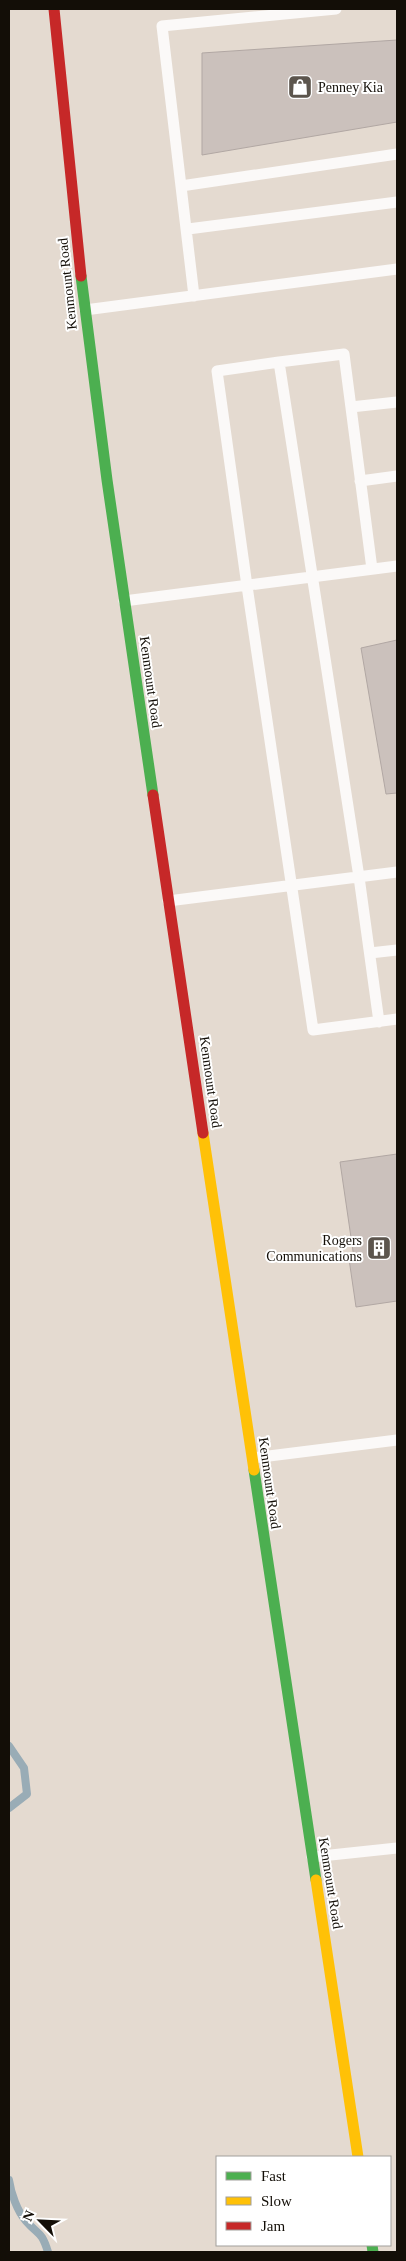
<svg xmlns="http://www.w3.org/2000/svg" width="406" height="2261" font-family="Georgia,serif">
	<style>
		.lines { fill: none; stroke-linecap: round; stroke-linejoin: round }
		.stream { stroke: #99acb6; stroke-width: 8 }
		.building { fill: #cbc1bc; stroke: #b1a7a3 }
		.lane { stroke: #fbf9f8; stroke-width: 11 }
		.fast { stroke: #4caf50; stroke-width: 11 }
		.slow { stroke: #ffc107; stroke-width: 11 }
		.jam { stroke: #c62828; stroke-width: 11 }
		.labels { text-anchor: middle; stroke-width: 4; stroke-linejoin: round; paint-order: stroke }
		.poi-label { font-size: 14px; fill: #130e07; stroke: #fff; text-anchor: start }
		.street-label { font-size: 14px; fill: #130e07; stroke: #fff }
	</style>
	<rect width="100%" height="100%" fill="#e4dad0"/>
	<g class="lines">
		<path class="stream" d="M9 1746 24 1768 27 1794 9 1808
			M9 2180C11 2193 17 2211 26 2221 39 2236 41 2230 48 2252"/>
	</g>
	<path class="building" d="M397 40V122L202 155V53Z
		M397 640V793L386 794 361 648Z
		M397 1154V1301L356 1307 349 1259 354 1258 340 1162Z"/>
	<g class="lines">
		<path class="lane" d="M181 186 397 154
			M188 229 397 202
			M194 296 162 26 336 9
			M85 310 397 269
			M279 362 344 354 372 569
			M351 407 397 402
			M360 481 397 476
			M124 601 397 566
			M168 901 397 872
			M370 953 397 950
			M379 1022 359 877 279 362 217 371 247 586 313 1030 397 1019
			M253 1458 397 1440
			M312 1857 397 1848"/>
		<path class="fast" d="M81 276 107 480 153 795
			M254 1470 316 1880
			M372 2245 373 2252"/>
		<path class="slow" d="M203 1133 254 1470
			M316 1880 358 2157"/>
		<path class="jam" d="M54 9 81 276
			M153 795 203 1133"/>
	</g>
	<defs>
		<symbol id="shop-square" viewBox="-11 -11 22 22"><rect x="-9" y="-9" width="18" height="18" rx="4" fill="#5c554d" stroke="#fff"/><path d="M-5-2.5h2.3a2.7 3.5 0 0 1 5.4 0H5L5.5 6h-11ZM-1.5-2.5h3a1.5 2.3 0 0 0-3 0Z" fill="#fff"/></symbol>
		<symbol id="building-square" viewBox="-11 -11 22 22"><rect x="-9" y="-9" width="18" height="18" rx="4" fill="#5c554d" stroke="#fff"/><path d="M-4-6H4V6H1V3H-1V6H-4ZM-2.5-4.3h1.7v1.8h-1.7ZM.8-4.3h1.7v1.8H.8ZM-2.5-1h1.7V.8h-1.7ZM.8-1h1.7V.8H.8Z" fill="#fff"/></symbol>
	</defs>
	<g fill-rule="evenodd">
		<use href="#shop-square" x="286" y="73" width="28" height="28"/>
		<use href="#building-square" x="365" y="1234" width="28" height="28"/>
	</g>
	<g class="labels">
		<g class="poi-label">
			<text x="318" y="92">Penney Kia</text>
			<text x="362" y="1245" text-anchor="end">Rogers<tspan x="362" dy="16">Communications</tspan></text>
		</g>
		<g class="street-label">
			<text transform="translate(67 284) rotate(-96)" y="5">Kenmount Road</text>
			<text transform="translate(151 682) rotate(82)" y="5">Kenmount Road</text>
			<text transform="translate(211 1082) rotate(82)" y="5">Kenmount Road</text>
			<text transform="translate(270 1483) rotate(82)" y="5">Kenmount Road</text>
			<text transform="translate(331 1883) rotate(81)" y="5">Kenmount Road</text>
		</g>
	</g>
	<rect width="406" height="2261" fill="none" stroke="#130e07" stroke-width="20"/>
	<rect x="216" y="2156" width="175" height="90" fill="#ffffff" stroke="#a19f9c"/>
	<rect x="226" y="2172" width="25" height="8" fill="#4caf50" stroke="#a19f9c"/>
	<text x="261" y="2181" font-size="15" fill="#130e07">Fast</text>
	<rect x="226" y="2197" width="25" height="8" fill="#ffc107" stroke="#a19f9c"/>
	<text x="261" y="2206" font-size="15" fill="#130e07">Slow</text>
	<rect x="226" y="2222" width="25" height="8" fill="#c62828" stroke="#a19f9c"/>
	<text x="261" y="2231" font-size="15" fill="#130e07">Jam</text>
	<g transform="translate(40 2221) rotate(294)" stroke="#ffffff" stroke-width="4" paint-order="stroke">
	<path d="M0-4L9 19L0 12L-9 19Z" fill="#130e07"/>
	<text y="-8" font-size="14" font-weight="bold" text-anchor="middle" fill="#130e07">N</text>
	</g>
</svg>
